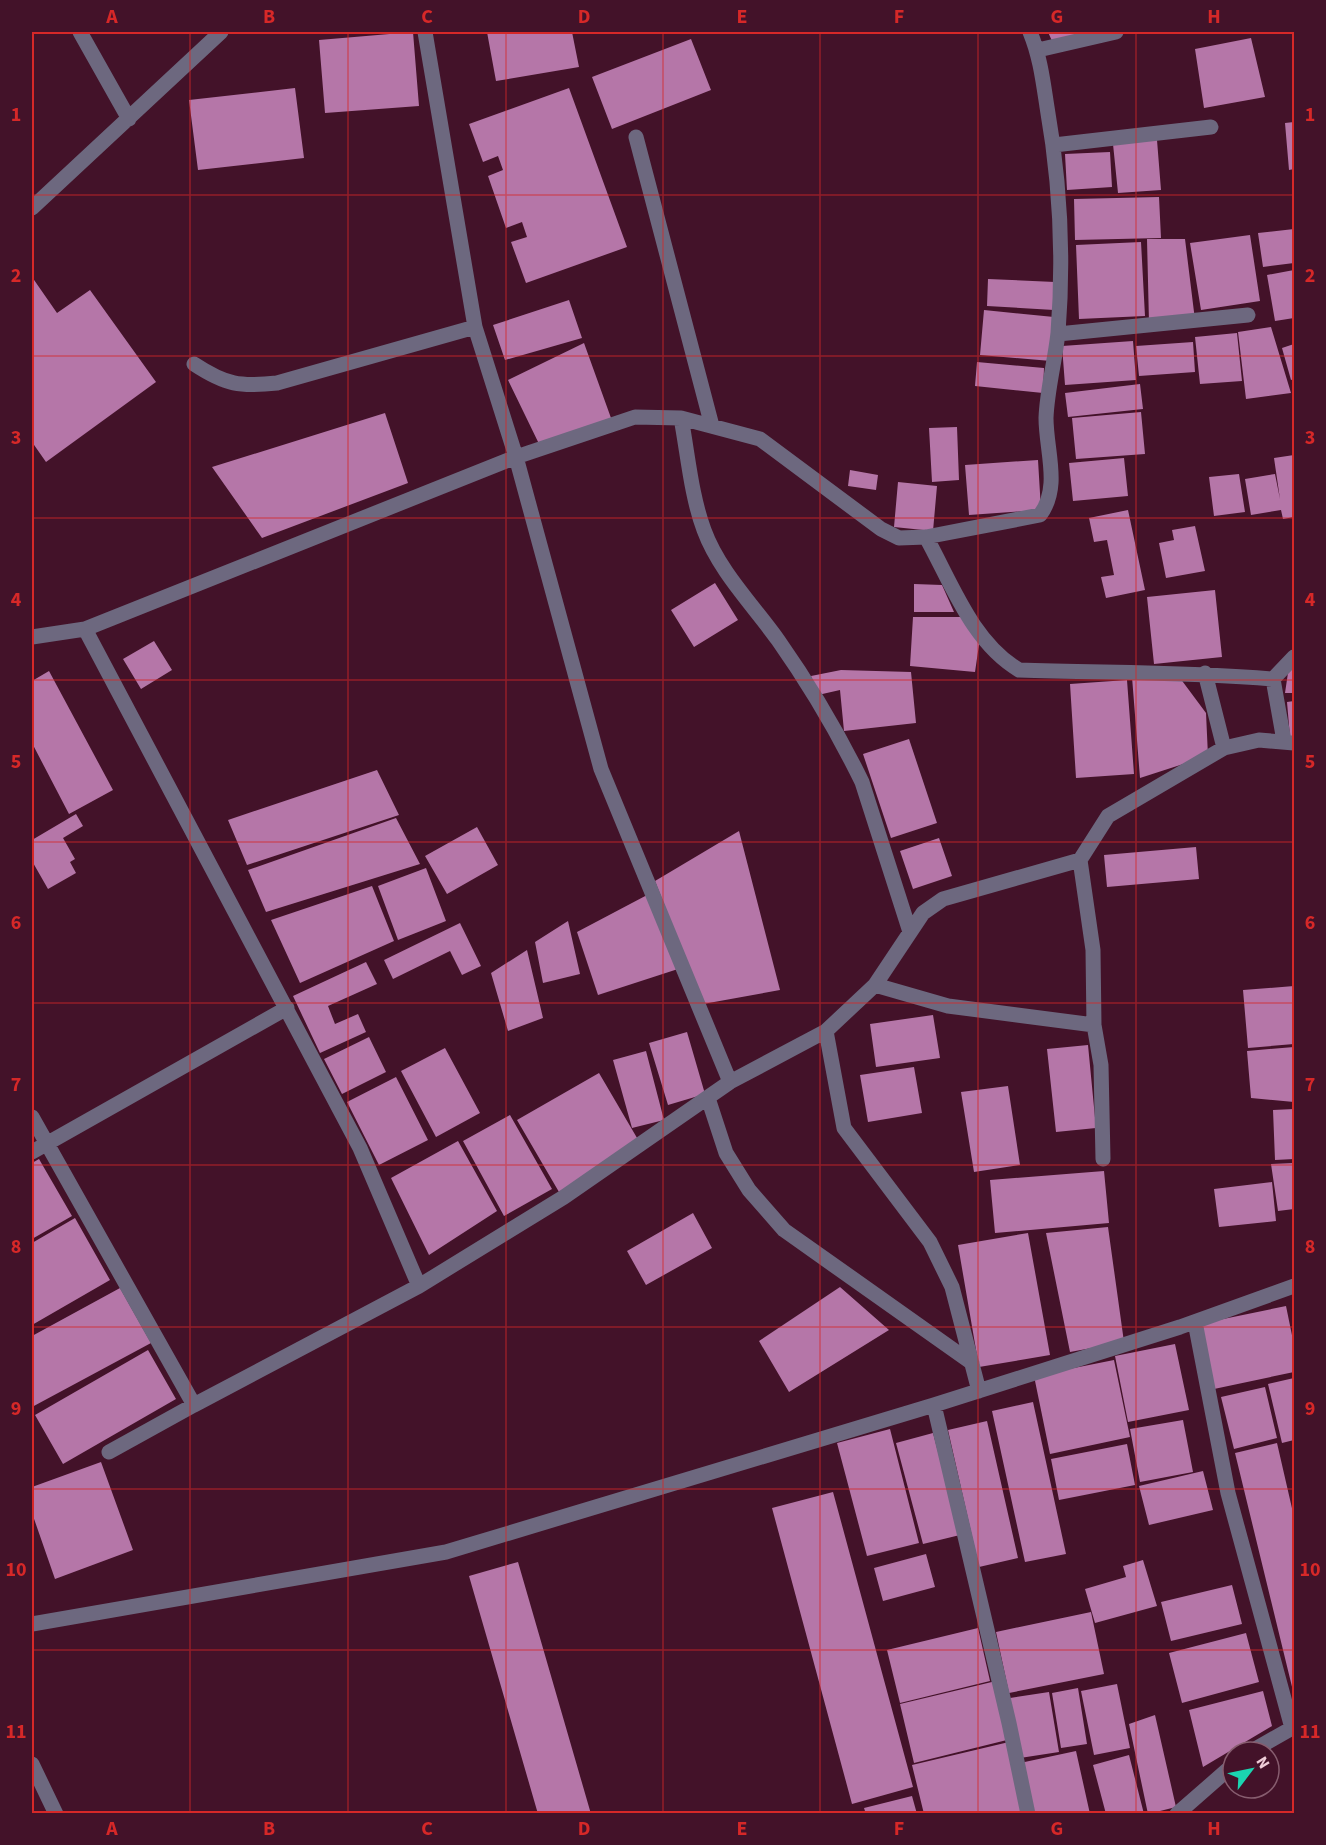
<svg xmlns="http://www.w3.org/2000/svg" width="1326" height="1845" font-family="'Source Sans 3',sans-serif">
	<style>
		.building { fill: #b576a8 }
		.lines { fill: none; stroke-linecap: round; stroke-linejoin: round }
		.minor { stroke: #6d687f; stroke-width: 15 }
		.grid { fill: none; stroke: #d62828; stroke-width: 1.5; stroke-opacity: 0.55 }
		.neatline { fill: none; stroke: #d62828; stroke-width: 2 }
		.grid-label { font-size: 20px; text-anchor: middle; font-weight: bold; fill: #d62828 }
	</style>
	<rect width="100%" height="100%" fill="#431229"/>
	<path class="building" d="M413 32 419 106 325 113 319 40Z
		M487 32H572L579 67 496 81Z
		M1048 32H1098L1052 41Z
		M1251 38 1265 97 1204 108 1195 49Z
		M691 39 711 90 612 129 592 77Z
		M295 88 304 158 198 170 189 100Z
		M569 88 627 247 526 283 511 242 527 237 522 222 506 228 488 176 503 170 498 156 483 162 469 124Z
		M1294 122V169L1289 170 1285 123Z
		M1157 140 1161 190 1118 193 1113 144Z
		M1110 152 1112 187 1067 190 1065 154Z
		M1159 197 1161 238 1075 240 1074 199Z
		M1294 229V263L1263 267 1258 233Z
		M1250 235 1260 301 1201 310 1190 243Z
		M1147 239H1185L1195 320 1149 323Z
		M1141 242 1145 316 1079 319 1076 245Z
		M1294 270V318L1275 321 1267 275Z
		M32 277 57 313 90 290 156 382 46 462 32 442Z
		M988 279 1055 282 1054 310 987 306Z
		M569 300 582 338 505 360 493 325Z
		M984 310 1054 317 1051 361 980 355Z
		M1271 327 1291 393 1246 399 1238 332Z
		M1237 333 1242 381 1200 384 1195 337Z
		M1133 341 1136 380 1065 385 1062 346Z
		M1193 342 1195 372 1139 376 1136 346Z
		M584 343 611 418 541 448 508 380Z
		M1294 344V379L1291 380 1282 348Z
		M977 362 1044 368 1043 393 975 386Z
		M1140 384 1143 409 1068 417 1065 393Z
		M1141 412 1145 454 1076 459 1072 418Z
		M385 413 408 483 262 538 212 467Z
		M957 427 959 480 932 482 929 428Z
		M1294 455V517L1283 519 1281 510 1251 515 1245 479 1275 474 1280 499 1274 458Z
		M1124 458 1128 496 1073 501 1069 463Z
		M1038 460 1041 510 969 515 965 465Z
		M850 470 878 475 876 490 848 486Z
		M1239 474 1245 512 1214 516 1209 477Z
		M898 482 937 486 933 531 894 527Z
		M1128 510 1145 590 1106 598 1101 577 1114 575 1107 540 1094 542 1089 518Z
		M1195 526 1205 571 1166 578 1159 543 1174 540 1172 530Z
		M715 583 738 620 694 647 671 610Z
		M914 584 942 585 954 612H914Z
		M1215 590 1222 657 1154 664 1147 597Z
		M913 617H964L980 638 975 672 910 666Z
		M154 641 172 670 141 689 123 659Z
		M1294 663V693H1285L1289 666Z
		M841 670 911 672 916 723 844 731 840 690 818 695 811 676Z
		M49 671 113 790 69 814 32 743V681Z
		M1132 677 1180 678 1206 713 1208 756 1140 778Z
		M1127 680 1134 774 1076 778 1070 684Z
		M1294 701V737H1290L1287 702Z
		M909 739 937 823 891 838 863 754Z
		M377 770 399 815 247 865 228 820Z
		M76 814 83 826 63 838 75 859 70 862 76 873 48 889 32 861V840Z
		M396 818 420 864 266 912 248 870Z
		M477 827 498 865 447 894 425 856Z
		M739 831 780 990 703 1004 655 881Z
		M939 838 952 876 913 889 900 851Z
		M1196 847 1199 879 1107 887 1104 855Z
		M426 868 446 921 398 940 378 886Z
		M372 886 394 941 300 983 271 920Z
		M649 894 678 969 598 995 577 932Z
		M568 921 580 974 543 983 535 942Z
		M460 923 481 966 462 975 450 951 393 979 384 960Z
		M527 950 543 1018 508 1031 491 973Z
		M366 962 377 984 328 1006 335 1024 358 1014 366 1032 320 1053 293 996Z
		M1294 986V1044L1248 1048 1243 990Z
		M933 1015 940 1058 876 1067 870 1024Z
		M687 1032 705 1094 668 1105 649 1043Z
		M369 1037 386 1072 342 1094 324 1059Z
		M1088 1045 1096 1128 1056 1132 1047 1049Z
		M1294 1047V1102L1251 1098 1247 1051Z
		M445 1048 480 1113 436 1137 401 1071Z
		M646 1051 664 1120 632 1128 613 1060Z
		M914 1067 922 1113 868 1122 860 1075Z
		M599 1073 640 1143 559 1192 517 1120Z
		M396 1077 428 1140 379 1165 347 1102Z
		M1008 1086 1020 1165 974 1172 961 1092Z
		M1294 1109V1159L1275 1160 1273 1110Z
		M510 1115 552 1189 504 1216 463 1141Z
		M458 1141 497 1211 429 1255 391 1178Z
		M39 1159 72 1216 32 1239V1163Z
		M1294 1163V1209L1278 1211 1271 1164Z
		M1104 1171 1109 1223 995 1233 990 1180Z
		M1272 1182 1276 1221 1219 1227 1214 1189Z
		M693 1213 712 1248 646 1285 627 1251Z
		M75 1218 110 1280 32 1325V1243Z
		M1108 1227 1124 1342 1070 1352 1046 1233Z
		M1028 1233 1050 1355 979 1367 958 1245Z
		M840 1287 889 1330 789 1392 759 1341Z
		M120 1288 151 1343 32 1407V1336Z
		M1286 1306 1294 1345V1372L1214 1389 1199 1324Z
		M1175 1344 1189 1410 1128 1422 1115 1356Z
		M148 1350 176 1399 63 1464 35 1415Z
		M1114 1360 1130 1437 1050 1454 1034 1376Z
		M1294 1378V1440L1282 1443 1268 1384Z
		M1265 1387 1277 1438 1234 1449 1221 1397Z
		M1033 1402 1066 1554 1025 1562 992 1411Z
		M1183 1420 1193 1472 1140 1482 1130 1429Z
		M987 1421 1018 1558 979 1567 948 1430Z
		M890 1429 919 1543 867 1556 837 1443Z
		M933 1433 960 1535 923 1544 896 1443Z
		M1277 1443 1294 1517V1695L1235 1453Z
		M1127 1444 1135 1485 1059 1500 1051 1459Z
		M101 1462 133 1550 55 1579 32 1513V1487Z
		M1203 1471 1213 1510 1149 1525 1139 1486Z
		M833 1492 913 1787 852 1804 772 1508Z
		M926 1554 935 1587 883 1601 874 1568Z
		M1143 1560 1157 1606 1095 1623 1085 1589 1126 1577 1123 1566Z
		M518 1562 591 1814H538L469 1576Z
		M1232 1585 1242 1624 1171 1641 1161 1602Z
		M1091 1612 1104 1674 1009 1693 996 1632Z
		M978 1628 990 1681 900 1703 887 1650Z
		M1246 1633 1259 1682 1182 1703 1169 1653Z
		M996 1681 1011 1739 914 1763 900 1704Z
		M1117 1684 1130 1748 1094 1755 1081 1691Z
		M1078 1688 1087 1744 1061 1748 1052 1693Z
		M1263 1691 1272 1726 1203 1767 1189 1710Z
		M1049 1692 1059 1752 1020 1758 1010 1698Z
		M1155 1715 1176 1807 1148 1814 1129 1724Z
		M1009 1742 1022 1814H924L912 1765Z
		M1076 1751 1090 1814H1031L1020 1763Z
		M1129 1755 1144 1814H1106L1093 1765Z
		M912 1796 917 1814H866L864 1808Z"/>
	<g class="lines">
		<path class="minor" d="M80 32 129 119
			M425 32 475 327 516 457 601 769 730 1082
			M1038 50 1116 32
			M636 137 712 426
			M1054 145 1211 127
			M32 208 221 32
			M1058 334 1248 315
			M194 364C226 385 240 387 277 383L475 327
			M681 418C688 455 691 495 704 530 719 571 753 605 778 640 809 684 838 733 862 782L910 932
			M926 537C952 584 972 642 1019 670 1104 673 1189 672 1273 679L1294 657
			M85 629 516 457 635 417 681 418 760 439 881 529 899 538 926 537 1040 515C1061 487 1046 451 1046 418 1047 390 1055 361 1058 333 1064 257 1060 181 1047 107 1043 81 1040 56 1030 32
			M32 637 85 629 360 1148 419 1286
			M1205 673 1224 748
			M1273 679 1284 741
			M1080 860 1093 950 1094 1025 1101 1065 1103 1159
			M875 985 948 1006 1094 1025
			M826 1031 844 1128 930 1242 952 1287 979 1391
			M708 1098 726 1153 749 1190 784 1230 972 1363
			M32 1117 194 1405 419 1286 564 1197 730 1082 826 1031 875 985 923 913 943 899 1080 860 1108 816 1224 748 1259 740 1294 743
			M32 1152 287 1008
			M1195 1322 1228 1493 1292 1728
			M934 1405 1009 1723 1028 1814
			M109 1452 194 1405
			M32 1624 446 1552 934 1405 1180 1327 1294 1286
			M1250 1752 1294 1727
			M32 1764 56 1814
			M1177 1814 1233 1765"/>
	</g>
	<path class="grid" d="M190 32V1814M348 32V1814M506 32V1814M663 32V1814M820 32V1814M978 32V1814M1136 32V1814M32 195H1294M32 356H1294M32 518H1294M32 680H1294M32 842H1294M32 1003H1294M32 1165H1294M32 1327H1294M32 1489H1294M32 1650H1294"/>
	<rect width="1326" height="1845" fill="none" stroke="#431229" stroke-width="66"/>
	<g transform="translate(1251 1770) rotate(58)"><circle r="28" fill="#431229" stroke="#875d6f" stroke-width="1.5"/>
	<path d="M0-4.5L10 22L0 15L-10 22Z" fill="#1bd5b1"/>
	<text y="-9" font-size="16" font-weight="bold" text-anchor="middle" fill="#eecdd8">N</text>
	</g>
	<rect x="33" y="33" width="1260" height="1779" class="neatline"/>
	<g class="grid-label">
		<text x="112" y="23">A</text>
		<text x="269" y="23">B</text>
		<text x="427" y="23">C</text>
		<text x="584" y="23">D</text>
		<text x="742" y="23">E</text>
		<text x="899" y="23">F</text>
		<text x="1057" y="23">G</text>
		<text x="1214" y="23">H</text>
		<text x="16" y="121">1</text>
		<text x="1310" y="121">1</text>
		<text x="16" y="282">2</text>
		<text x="1310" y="282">2</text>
		<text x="16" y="444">3</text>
		<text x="1310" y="444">3</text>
		<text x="16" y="606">4</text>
		<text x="1310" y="606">4</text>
		<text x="16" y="768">5</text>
		<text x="1310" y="768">5</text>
		<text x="16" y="929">6</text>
		<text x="1310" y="929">6</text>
		<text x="16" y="1091">7</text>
		<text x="1310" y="1091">7</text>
		<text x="16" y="1253">8</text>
		<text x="1310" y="1253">8</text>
		<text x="16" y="1415">9</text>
		<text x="1310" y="1415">9</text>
		<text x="16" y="1576">10</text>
		<text x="1310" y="1576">10</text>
		<text x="16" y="1738">11</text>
		<text x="1310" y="1738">11</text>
		<text x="112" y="1835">A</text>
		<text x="269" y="1835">B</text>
		<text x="427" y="1835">C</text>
		<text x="584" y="1835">D</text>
		<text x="742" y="1835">E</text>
		<text x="899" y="1835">F</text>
		<text x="1057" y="1835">G</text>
		<text x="1214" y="1835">H</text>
	</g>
</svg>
